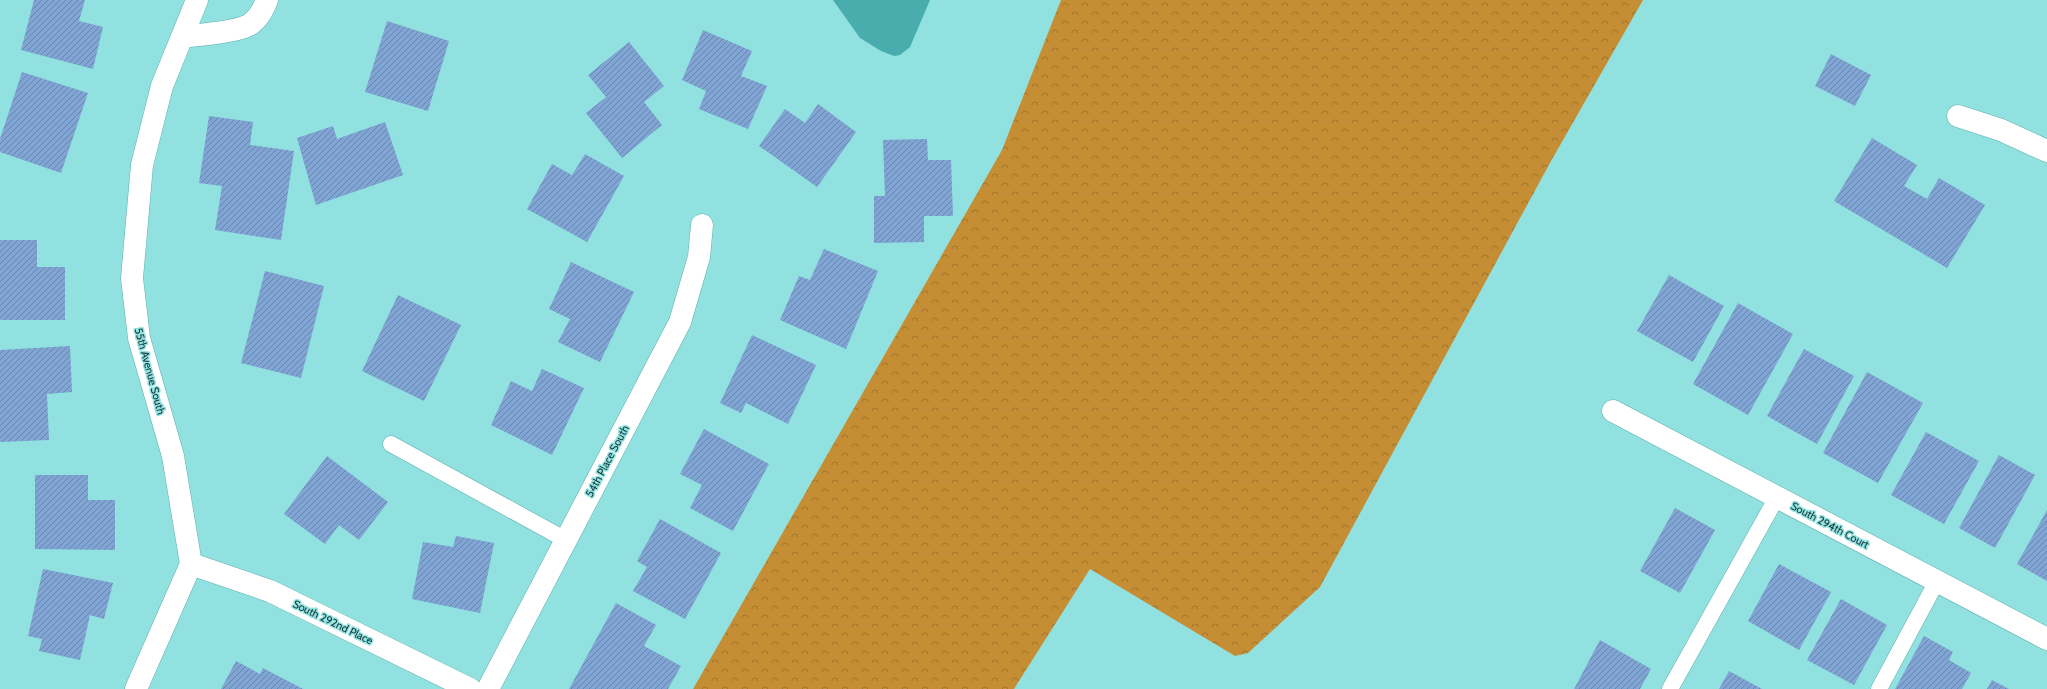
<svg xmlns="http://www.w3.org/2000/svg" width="2047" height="689" font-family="Cabin,sans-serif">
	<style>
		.forest { fill: url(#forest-crowns) }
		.water { fill: #49adad }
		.building { fill: url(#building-hatch) }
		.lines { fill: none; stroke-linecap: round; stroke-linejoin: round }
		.lane-casing { stroke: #5eafaf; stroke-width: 17 }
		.street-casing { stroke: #5eafaf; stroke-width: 23 }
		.lane { stroke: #fff; stroke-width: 16 }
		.street { stroke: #fff; stroke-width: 22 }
		.labels { text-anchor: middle; stroke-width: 3; stroke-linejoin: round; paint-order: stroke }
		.street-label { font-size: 11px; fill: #153737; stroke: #90e1e0 }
	</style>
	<defs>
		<pattern id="forest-crowns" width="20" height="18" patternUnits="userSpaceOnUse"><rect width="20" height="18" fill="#c68e34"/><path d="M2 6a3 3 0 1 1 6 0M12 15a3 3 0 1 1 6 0" fill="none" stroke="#a0752d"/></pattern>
		<pattern id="building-hatch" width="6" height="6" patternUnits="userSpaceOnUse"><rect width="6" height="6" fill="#80a4d3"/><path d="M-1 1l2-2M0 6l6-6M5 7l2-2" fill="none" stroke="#6886ac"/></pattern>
	</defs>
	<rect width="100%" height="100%" fill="#90e1e0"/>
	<path class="forest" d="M1061 0H1643L1551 161 1320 587 1248 653 1235 656 1090 569 1014 689H693L1002 150Z"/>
	<path class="water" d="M833 0H930L910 47 900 55 894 56 881 51 860 38Z"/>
	<path class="building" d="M34 0H85L79 21 103 27 93 69 21 50Z
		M387 21 449 41 428 111 365 92Z
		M703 30 752 51 741 76 767 86 748 129 699 109 706 91 682 80Z
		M629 42 664 86 644 102 662 125 622 158 586 113 606 97 588 75Z
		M1831 54 1871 75 1855 106 1815 86Z
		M22 72 88 93 61 173 0 152V139Z
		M818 104 856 132 817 187 759 146 785 109 805 123Z
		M209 116 253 122 250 145 294 151 281 240 215 230 222 186 199 183Z
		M385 122 403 175 316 205 297 138 333 126 337 139Z
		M1872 138 1917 165 1904 186 1927 199 1939 178 1985 205 1947 268 1834 201Z
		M927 139 928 160H951L953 216H924V242L874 243V196H885L883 140Z
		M585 154 624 176 587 242 527 209 552 164 572 175Z
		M0 240H37V267H65V320H0Z
		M824 249 878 271 846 349 780 320 799 276 810 280Z
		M571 262 634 292 600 362 558 342 570 319 549 309Z
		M265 271 324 286 301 378 241 363Z
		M1669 275 1724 306 1693 362 1637 331Z
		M398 295 461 325 424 401 362 371Z
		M1738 303 1793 334 1748 415 1693 384Z
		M752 335 816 365 788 424 746 403 741 413 720 403Z
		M70 346 72 392 47 394 49 440 0 442V350Z
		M1804 349 1854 376 1817 444 1767 416Z
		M542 369 584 388 552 455 491 425 511 381 532 391Z
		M1867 372 1923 403 1878 483 1823 453Z
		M704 429 769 464 733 531 690 508 702 485 680 474Z
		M1926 432 1979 461 1944 524 1891 495Z
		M1999 455 2035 475 1995 548 1959 528Z
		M327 456 388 502 359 540 339 525 325 544 284 514Z
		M35 475H88V500H115V550L35 549Z
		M1675 508 1715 530 1680 593 1640 571Z
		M2047 510V581L2017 564Z
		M660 519 721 553 685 619 633 591 647 567 637 561Z
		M456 536 494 543 480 613 412 599 423 542 453 547Z
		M1779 564 1831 592 1799 650 1748 621Z
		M43 569 113 583 104 619 90 615 80 660 39 651 42 639 28 636Z
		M1841 599 1887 625 1854 685 1807 660Z
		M616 603 656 625 644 646 681 666 668 689H569Z
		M1924 636 1953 652 1949 660 1971 673 1962 689H1895Z
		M1600 640 1651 669 1640 689H1574Z
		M236 661 260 674 263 668 303 689H221Z
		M1729 671 1762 689H1719Z
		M1992 680 2009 689H1987Z"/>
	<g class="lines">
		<defs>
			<path id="lane" d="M391 444 566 540
				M1670 689 1777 497
				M1879 689 1937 581"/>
			<path id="street" d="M182 37C197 35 237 32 249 25 259 19 263 9 267 0
				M1958 116 2001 130 2047 151
				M1613 411 2047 639
				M191 564 270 591 470 689
				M136 689 191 564 173 456 139 338 132 278 142 165 162 86 197 0
				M488 689 680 322 699 257 702 225"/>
		</defs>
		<use href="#lane" class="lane-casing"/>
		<use href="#street" class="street-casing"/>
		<use href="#lane" class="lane"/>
		<use href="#street" class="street"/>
	</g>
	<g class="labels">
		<g class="street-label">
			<text transform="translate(150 371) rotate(75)" y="4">55th Avenue South</text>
			<text transform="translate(607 461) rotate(-62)" y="4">54th Place South</text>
			<text transform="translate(1830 525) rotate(28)" y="4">South 294th Court</text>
			<text transform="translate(333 622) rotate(26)" y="4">South 292nd Place</text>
		</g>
	</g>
</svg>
